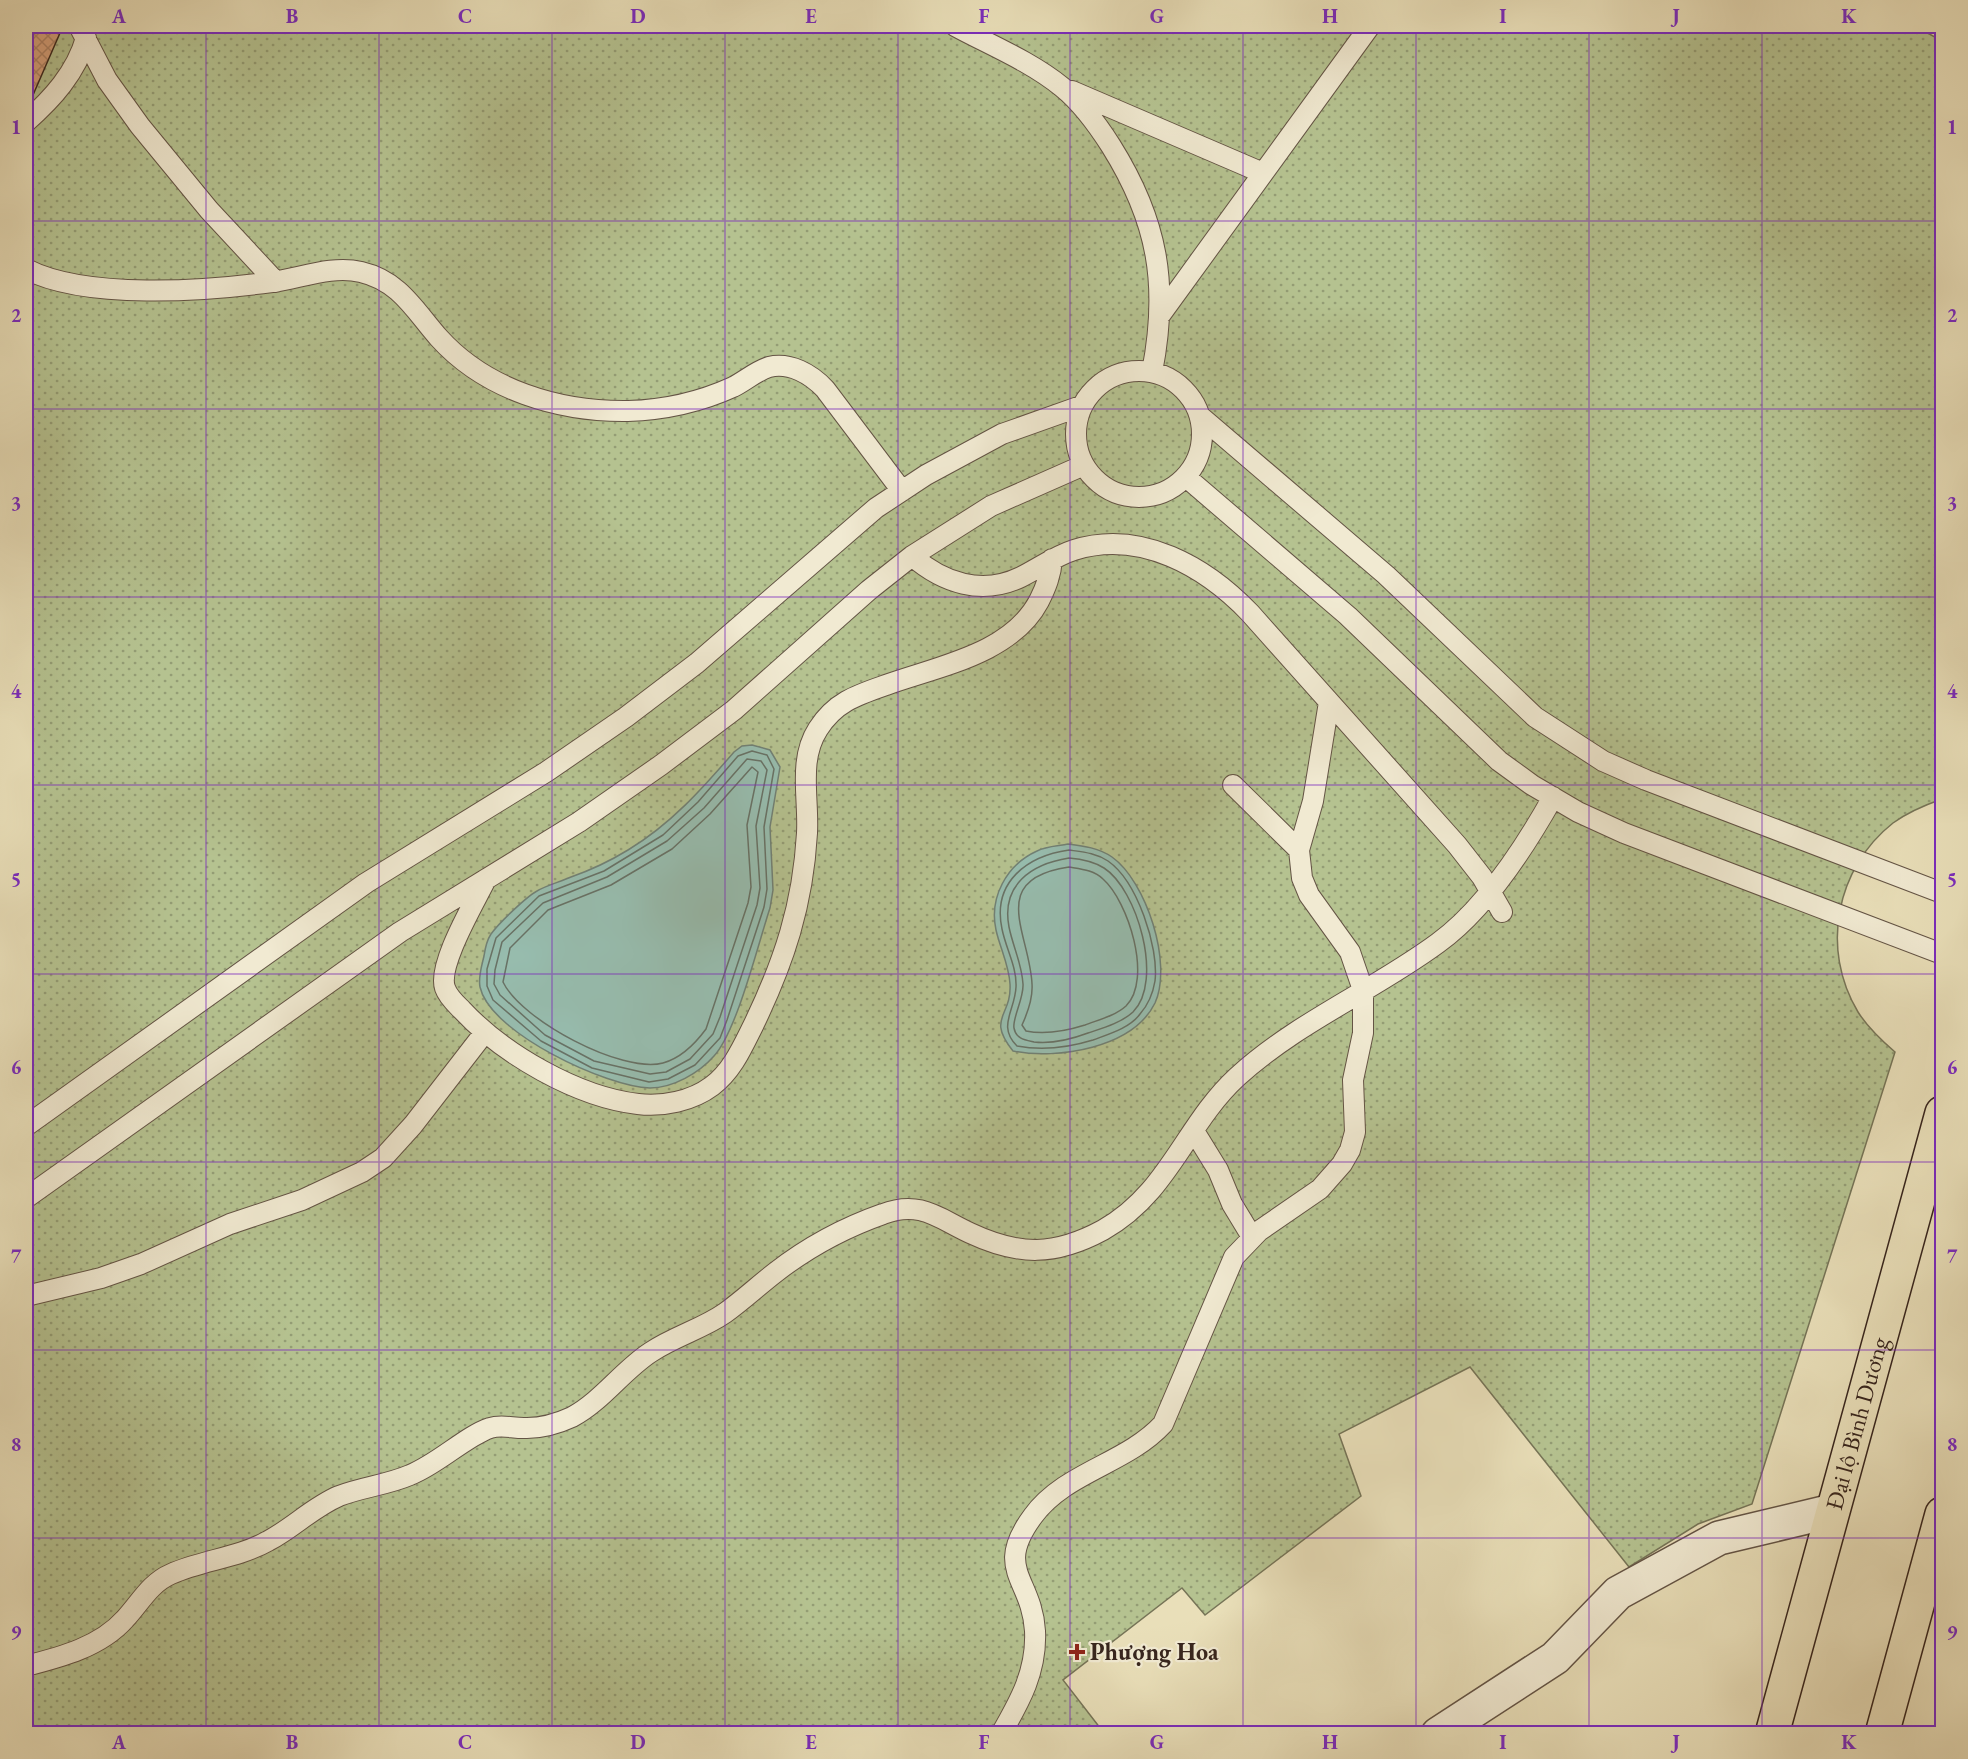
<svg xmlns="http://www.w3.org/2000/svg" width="1968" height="1759" font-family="'EB Garamond',serif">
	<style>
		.grass { fill: url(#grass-dots); stroke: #767457; stroke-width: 1.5 }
		.water { fill: #97bdaf; stroke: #718175; stroke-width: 1.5 }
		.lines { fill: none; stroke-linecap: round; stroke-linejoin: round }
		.shore { stroke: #687266; stroke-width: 1.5 }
		.building { fill: url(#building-cross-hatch); stroke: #38261e; stroke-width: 1.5 }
		.lane-casing { stroke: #645445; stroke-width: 22 }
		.street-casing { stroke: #645445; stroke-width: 36 }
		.highway-casing { stroke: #38261e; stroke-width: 36 }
		.lane { stroke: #f1ead2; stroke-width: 20 }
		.street { stroke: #f1ead2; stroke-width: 33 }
		.highway { stroke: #e9dfb9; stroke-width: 33 }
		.grid { fill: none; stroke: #7b2cbf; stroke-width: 1.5; stroke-opacity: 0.55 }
		.poi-dot { fill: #8f2418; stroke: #f1ead2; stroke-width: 2 }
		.labels { text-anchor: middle; stroke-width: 4.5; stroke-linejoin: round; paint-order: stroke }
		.street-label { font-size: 24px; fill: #38261e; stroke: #f1ead2 }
		.poi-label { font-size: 24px; font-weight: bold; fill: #38261e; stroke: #f1ead2; text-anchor: start }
		.neatline { fill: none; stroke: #7b2cbf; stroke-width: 2 }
		.grid-label { font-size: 20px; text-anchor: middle; font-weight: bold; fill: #7b2cbf }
	</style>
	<defs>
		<pattern id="grass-dots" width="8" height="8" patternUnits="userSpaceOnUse" patternTransform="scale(1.5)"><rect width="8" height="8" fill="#b5c290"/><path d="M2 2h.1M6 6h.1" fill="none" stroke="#949d75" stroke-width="1.8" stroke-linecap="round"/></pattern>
		<pattern id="building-cross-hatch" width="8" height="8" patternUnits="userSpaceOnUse" patternTransform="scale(1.5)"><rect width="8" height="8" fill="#d8a27d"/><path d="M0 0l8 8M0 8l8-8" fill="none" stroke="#b08466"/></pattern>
	</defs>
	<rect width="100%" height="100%" fill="#e9dfb9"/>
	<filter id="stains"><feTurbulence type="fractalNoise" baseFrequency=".00333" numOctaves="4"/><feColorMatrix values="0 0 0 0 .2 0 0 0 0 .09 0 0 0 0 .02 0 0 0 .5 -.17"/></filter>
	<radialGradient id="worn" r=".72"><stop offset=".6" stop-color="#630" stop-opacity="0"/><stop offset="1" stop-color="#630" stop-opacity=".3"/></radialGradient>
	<path class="grass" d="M26 26H1915L1942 41V799C1925 805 1908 812 1893 823 1836 868 1820 949 1858 1012 1868 1028 1881 1040 1895 1052L1752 1504 1698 1524 1629 1567 1470 1367 1339 1434 1361 1496 1205 1615 1182 1588 1063 1680 1104 1733 26 1734Z"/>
	<path class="water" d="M752 745 770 750 780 767 770 827 773 890 770 908C758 944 737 1031 714 1056 699 1073 673 1088 650 1088 607 1087 490 1033 480 987 478 977 482 965 484 956 485 949 487 940 491 934 499 923 526 897 537 891 547 885 560 882 571 877 591 870 610 861 628 850 671 824 702 789 734 752L742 746Z
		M1068 844C1084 846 1099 848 1112 857 1146 881 1173 963 1155 1003 1133 1048 1057 1060 1013 1051 986 1017 1012 1017 1010 984 1009 965 1000 948 996 930 989 898 1006 865 1037 851 1046 846 1058 846 1068 844Z"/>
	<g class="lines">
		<path class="shore" d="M752 751 767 755 774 769 764 827 767 889 764 907 727 1020 720 1038 695 1065 668 1079 649 1082 592 1068 541 1041 493 1000 487 986V969L496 938 539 896 604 871 663 835 698 802 738 756Z
			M747 759 761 761 767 770 756 826 760 888 757 905 720 1017 713 1034 690 1059 666 1072 650 1074 594 1061 545 1035 500 995 494 984 495 970 502 942 543 903 607 877 667 841 704 808Z
			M752 767 758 772 747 825 751 887 748 903 706 1029C695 1044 681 1058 663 1063 622 1074 521 1020 503 982L510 948 548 910 611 885 672 849 710 814Z
			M1069 850C1083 852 1096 853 1108 861 1137 881 1159 947 1155 981 1153 993 1148 1005 1140 1014 1130 1028 1109 1034 1093 1040 1067 1048 1043 1051 1017 1046 997 1026 1015 1011 1016 987 1017 967 1006 949 1002 929 992 882 1027 856 1069 850Z
			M1069 858C1081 859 1093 861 1104 868 1137 889 1164 981 1133 1012 1121 1023 1103 1028 1088 1033 1072 1039 1051 1044 1034 1042 1025 1040 1016 1039 1014 1028 1012 1019 1024 998 1023 984 1022 964 1013 947 1009 927 1001 885 1031 864 1069 858Z
			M1069 867C1081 869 1094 870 1103 879 1128 901 1153 979 1126 1006 1115 1016 1098 1020 1085 1025 1066 1031 1046 1035 1026 1031L1022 1025C1028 1012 1033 998 1032 984 1030 934 986 879 1069 867Z"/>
	</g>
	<path class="building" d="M26 26H42L60 33 33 95 26 91Z"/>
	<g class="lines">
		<defs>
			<path id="lane" d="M79 26 107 80 140 126 209 210 276 282
				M955 26C990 45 1030 61 1062 87 1082 103 1097 124 1111 146 1158 221 1169 285 1152 372
				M1072 91 1263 173
				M26 122C52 99 76 73 86 38
				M26 269C86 300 206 291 272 282 301 278 332 265 361 272 400 281 415 311 439 338 486 390 559 412 628 411 663 410 700 402 733 387 745 381 756 371 769 367 790 362 811 374 825 389L902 491
				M1161 314 1370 26
				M1076 434a63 63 0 1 1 126 0a63 63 0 1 1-126 0Z
				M1200 416 1386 575 1535 717 1603 761 1646 780 1942 893
				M1186 477 1348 616 1499 761 1532 785 1578 812 1624 833 1942 954
				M912 556C943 583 982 596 1021 577 1039 568 1055 556 1074 550 1141 529 1206 567 1250 613L1457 845 1482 877 1502 912
				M1233 785 1299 850
				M486 879C475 902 437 965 445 988 448 997 456 1004 462 1010 503 1054 577 1097 638 1104 663 1107 692 1101 712 1086 732 1071 742 1048 753 1026 784 962 803 905 807 833 809 798 798 760 818 729 835 702 857 695 886 685 939 666 1011 654 1039 601 1046 587 1051 575 1052 559
				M26 1126 366 883 546 772 626 717 697 663 876 508 926 475 1002 434 1081 406
				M1194 1131 1218 1170 1232 1204 1252 1237
				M26 1198 400 932 579 822 661 765 734 710 869 590 912 556 991 506 1084 465
				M26 1296 101 1278 141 1264 230 1224 302 1200 362 1172 383 1158 413 1125 485 1032
				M26 1666C61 1657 100 1647 125 1619 140 1603 150 1583 171 1574 202 1560 238 1558 268 1541 293 1528 313 1507 339 1496 362 1487 387 1485 410 1475 438 1464 466 1436 490 1428 503 1424 514 1429 527 1428 542 1428 559 1423 572 1417 602 1401 623 1370 651 1352 675 1336 702 1329 725 1313 743 1300 759 1285 776 1272 807 1248 846 1227 883 1214 920 1200 938 1218 970 1233 1019 1256 1055 1256 1103 1230 1169 1193 1185 1125 1237 1077 1297 1022 1373 991 1438 943 1485 909 1525 847 1553 797
				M1001 1734C1020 1701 1037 1671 1035 1631 1032 1578 993 1570 1033 1516 1065 1472 1126 1464 1163 1424L1234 1257 1259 1231 1320 1189 1342 1164 1350 1150 1355 1132 1353 1080 1363 1033V990L1350 952 1309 895 1302 878 1299 850 1313 801 1329 702"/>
			<path id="street" d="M1438 1734 1555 1658 1618 1593 1719 1538 1832 1511"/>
			<g id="highway">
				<path id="s1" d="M1772 1734 1942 1113"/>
				<path d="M1882 1734 1942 1514"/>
			</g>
		</defs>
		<use href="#lane" class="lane-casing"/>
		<use href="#street" class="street-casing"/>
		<use href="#highway" class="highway-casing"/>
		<use href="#lane" class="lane"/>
		<use href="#street" class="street"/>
		<use href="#highway" class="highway"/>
	</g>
	<path class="grid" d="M206 26V1734M379 26V1734M552 26V1734M725 26V1734M898 26V1734M1070 26V1734M1243 26V1734M1416 26V1734M1589 26V1734M1762 26V1734M26 221H1942M26 409H1942M26 597H1942M26 785H1942M26 974H1942M26 1162H1942M26 1350H1942M26 1538H1942"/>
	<path class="poi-dot" d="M1074 1643h6v6h6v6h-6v6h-6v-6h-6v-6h6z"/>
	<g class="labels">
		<g class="street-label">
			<text dy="8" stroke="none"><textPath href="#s1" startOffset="322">Đại lộ Bình Dương</textPath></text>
		</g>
		<g class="poi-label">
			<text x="1090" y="1660">Phượng Hoa</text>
		</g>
	</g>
	<rect width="1968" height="1759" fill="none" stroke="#e9dfb9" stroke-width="66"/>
	<rect x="33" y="33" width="1902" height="1693" class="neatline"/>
	<g class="grid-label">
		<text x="119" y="23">A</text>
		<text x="292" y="23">B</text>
		<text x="465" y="23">C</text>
		<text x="638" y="23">D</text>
		<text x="811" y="23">E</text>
		<text x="984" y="23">F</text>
		<text x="1157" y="23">G</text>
		<text x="1330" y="23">H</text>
		<text x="1503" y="23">I</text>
		<text x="1676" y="23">J</text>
		<text x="1849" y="23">K</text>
		<text x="16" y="134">1</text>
		<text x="1952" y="134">1</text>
		<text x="16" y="322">2</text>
		<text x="1952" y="322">2</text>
		<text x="16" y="510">3</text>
		<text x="1952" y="510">3</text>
		<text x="16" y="698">4</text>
		<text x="1952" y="698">4</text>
		<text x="16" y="886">5</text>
		<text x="1952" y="886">5</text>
		<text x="16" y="1074">6</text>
		<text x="1952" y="1074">6</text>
		<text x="16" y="1263">7</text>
		<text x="1952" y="1263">7</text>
		<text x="16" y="1451">8</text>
		<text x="1952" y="1451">8</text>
		<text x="16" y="1639">9</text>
		<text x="1952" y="1639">9</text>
		<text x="119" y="1749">A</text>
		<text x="292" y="1749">B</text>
		<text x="465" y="1749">C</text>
		<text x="638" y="1749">D</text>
		<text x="811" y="1749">E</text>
		<text x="984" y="1749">F</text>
		<text x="1157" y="1749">G</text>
		<text x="1330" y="1749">H</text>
		<text x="1503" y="1749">I</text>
		<text x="1676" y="1749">J</text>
		<text x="1849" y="1749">K</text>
	</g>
	<rect width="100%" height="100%" filter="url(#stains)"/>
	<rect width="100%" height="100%" fill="url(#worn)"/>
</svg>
